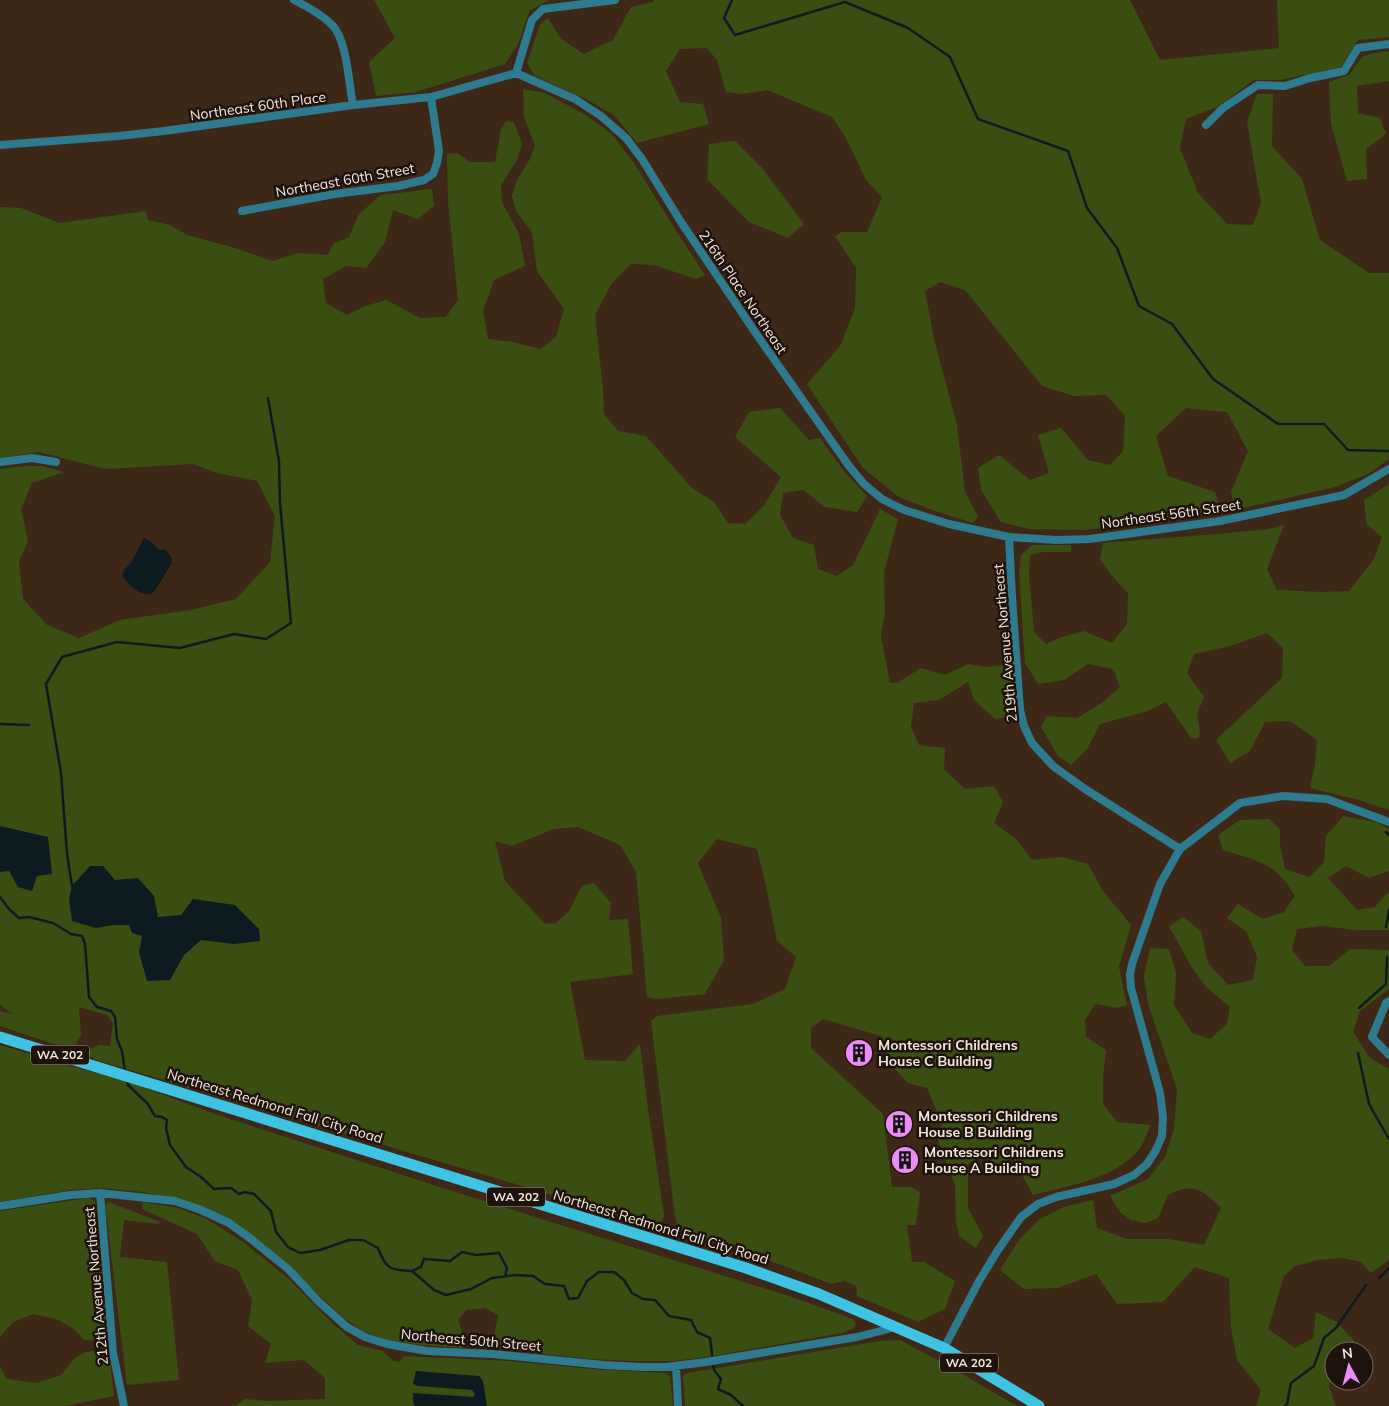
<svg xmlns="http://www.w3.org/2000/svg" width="1389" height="1406" font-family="Mulish,sans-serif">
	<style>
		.green { fill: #3a4e11 }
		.water { fill: #0c1b20 }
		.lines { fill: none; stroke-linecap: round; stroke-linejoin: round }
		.stream { stroke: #0c1b20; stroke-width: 2.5 }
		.minor { stroke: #2e7a8e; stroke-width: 8 }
		.primary { stroke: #3ec3e3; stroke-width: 11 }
		.labels { text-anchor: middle; stroke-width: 5; stroke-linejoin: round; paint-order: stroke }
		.shield { fill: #1d130c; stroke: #b4a79e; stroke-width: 1 }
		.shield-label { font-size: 12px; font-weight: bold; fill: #f5e6dd }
		.street-label { font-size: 14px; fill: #f5e6dd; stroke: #1d130c }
		.poi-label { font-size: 14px; font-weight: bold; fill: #f5e6dd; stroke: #1d130c; text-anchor: start }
	</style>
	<rect width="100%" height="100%" fill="#3d2818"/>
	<path class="green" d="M374 0H550L530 10 518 44 505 64 416 92 376 96 369 62 395 38Z
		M654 0H1130L1160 60 1279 48 1277 0H1389V37L1358 40 1341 67 1281 80H1254L1217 107 1186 119 1180 148 1198 193 1227 224 1253 225 1261 203 1247 122 1257 94H1273L1272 146 1302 179 1320 240 1369 273H1389V459L1368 474 1335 487 1235 510 1231 492 1248 451 1227 412 1186 408 1156 436 1168 476 1215 492 1221 514 1084 530 1029 529 1001 522 981 490 978 468 999 455 1030 480 1049 473 1038 435 1061 428 1088 460 1110 465 1123 451 1125 416 1106 395 1074 396 1042 386 965 290 940 282 925 291 934 339 957 425 965 492 978 517 973 523 935 511 899 497 863 468 807 384 840 346 855 309 856 268 835 236 842 232H867L882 197 866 180 846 138 832 117 767 90 742 94 726 92 717 60 707 48 680 49 666 71 680 102 703 104 709 124 637 143 614 115 582 97 535 76 527 63 540 24 548 18 561 39 584 54 613 40 631 7 653 2Z
		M1389 51V81L1357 86 1358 113 1380 118 1386 134 1366 149 1367 179 1347 181 1331 124 1329 82 1349 75 1362 57 1369 54Z
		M523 89 545 93 584 114 612 134 634 163 675 229 705 275 696 279 654 265 631 264 612 283 595 315 603 390 604 414 618 431 646 436 692 488 714 502 728 523 745 524 765 504 781 477 735 437 749 412 780 408 809 440 820 438 843 470 867 496 857 512 825 507 803 490 783 493 780 515 793 538 814 545 818 569 837 576 853 565 880 509 898 519 884 572 885 612 881 636 890 683H897L921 668 945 675 968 664 986 667 1012 664 1013 717 995 719 974 700 968 682 939 700 914 703 911 727 919 745 945 748 944 769 965 789 994 786 1003 802 994 823 1016 839 1032 860 1062 857 1088 864 1103 891 1131 925 1119 967 1127 1005 1117 1008 1095 1004 1085 1020 1086 1037 1106 1050 1103 1077V1104L1117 1122 1151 1125C1147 1132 1145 1140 1141 1146 1120 1178 1068 1186 1033 1195L1013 1158 998 1165 982 1155 968 1164V1208L983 1236 976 1248 959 1236 956 1221 955 1185 937 1138 942 1123 927 1088 908 1083 890 1064 881 1036 823 1019 811 1028V1048L883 1114 892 1187H911L920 1192 916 1225H907L912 1262H924L955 1281 945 1309 918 1322 857 1296 856 1286 844 1281 832 1284 757 1256 690 1236 679 1228 675 1217 651 1021 657 1016 753 1004 785 989 796 957 777 941 765 881 757 849 717 839 698 863 721 918 724 960 705 994 656 999 647 997 636 872 620 845 578 827 554 829 512 846 495 841 505 881 545 924 556 923 569 911 582 886 594 883 611 903 609 920 628 919 633 974 570 982 585 1060 625 1061 640 1044 648 1109 664 1215 661 1224 649 1225 502 1180 96 1060 88 1055 89 1049 100 1045 110 1046 113 1023 107 1015 79 1007 81 1036 72 1050 0 1026V1011L13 1014 0 1005V469L26 466H41L64 472 32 483 21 509 28 541 19 562 23 599 47 625 79 638 120 620 191 610 236 599 270 562 275 516 257 481 217 473 193 464 105 469 39 452 0 458V207L21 208 59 223 146 211 148 220 170 225 187 235 235 248 272 261 299 253 328 255 333 244 349 237 359 214 381 195 432 189 434 206 418 219 393 210 385 242 366 268 346 266 323 279 326 303 347 315 365 306 386 300 420 318 446 317 458 300 448 202 447 154 457 153 470 162H495L501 129 506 121 514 122 522 144 517 160 501 185 502 202 519 234 525 266 494 280 483 311 488 339 512 342 540 349 556 337 564 309 537 271 532 232 516 211 512 196 517 180 530 159 535 146 524 117Z
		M735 141 762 168 804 224 788 238 749 222 707 179 709 144Z
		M1389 484V810L1359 800 1310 788 1315 764 1317 740 1290 721 1265 722 1250 751 1230 763 1216 740 1282 678 1283 648 1267 633 1230 646 1194 654 1187 673 1204 697 1197 714 1200 731 1199 738H1191L1166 702 1148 711 1100 724 1087 749 1071 765 1058 756 1041 727 1047 716 1077 718 1103 702 1120 687 1113 669 1088 664 1064 680 1038 684 1025 663 1019 574 1021 555 1032 545H1071V552H1042L1030 555 1029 576 1034 632 1046 644 1062 637 1084 631 1112 643 1127 624 1128 593 1111 575 1100 559 1103 543 1217 534 1269 529 1284 525 1267 569 1277 590 1323 592 1349 591 1374 559 1382 537 1367 525 1364 500Z
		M1343 816 1376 822 1389 829V871L1369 878 1346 866 1328 878 1357 910 1375 907 1387 893 1389 894V930H1357L1321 926 1297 929 1292 950 1305 966H1329L1350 949 1389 950V989L1360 1011 1353 1032 1370 1058 1389 1069V1260L1371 1273 1361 1262 1343 1258 1318 1260 1295 1266 1284 1276 1268 1329 1295 1348 1313 1338 1316 1312 1337 1322 1363 1351H1334V1371H1333L1329 1387 1336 1406H1256L1261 1390 1237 1360 1231 1327 1229 1278 1195 1267 1163 1302 1117 1304 1096 1274 1058 1288 1024 1289 1000 1270 1019 1240 1040 1219 1064 1207 1093 1200 1097 1228 1127 1239H1168L1204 1245 1221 1208C1202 1190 1195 1182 1168 1195L1158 1218 1146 1223 1131 1220 1120 1212 1110 1196 1148 1179 1165 1157 1174 1129 1177 1089 1148 1004 1144 977 1150 948 1169 949 1176 973 1174 1005 1192 1033 1210 1039 1227 1024 1230 1007 1206 987 1191 966 1169 926 1183 917 1201 931 1208 963 1228 985 1253 980 1257 957 1246 931 1227 918 1238 904 1263 919 1284 912 1295 896C1276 862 1257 861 1223 850L1218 835 1240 820 1269 819 1280 829V845L1285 869 1309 877 1324 862 1326 836Z
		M0 1045 81 1069 121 1079 212 1113 449 1190 789 1296 853 1319 856 1325 852 1329 842 1333 707 1357 673 1361H636L591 1359 492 1348 498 1315 485 1308 466 1310 458 1320 464 1337 463 1348 422 1345 386 1340 361 1330 344 1318 263 1244 180 1200 143 1192 103 1188 71 1190 0 1202Z
		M88 1198 95 1201 107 1331 96 1340H84L75 1330 59 1320 34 1314 13 1322 0 1337V1211Z
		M109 1202 160 1222 159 1224 124 1220 120 1257 167 1262 179 1380 127 1385 105 1205Z
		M143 1202 178 1208 207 1219 243 1242 289 1279 332 1323 358 1345 383 1351 393 1361 399 1362 404 1356 509 1361 592 1369 665 1373 670 1376 673 1406H235L245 1399 268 1401 325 1399V1378L304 1360 265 1363 271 1344 248 1326 252 1300 238 1270 215 1261 197 1234 142 1209Z
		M900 1340 947 1365 1017 1406H685L683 1376 687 1373 880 1341Z
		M108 1343 114 1396 65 1406H0V1366L7 1379 36 1383 61 1375 75 1358 86 1352 99 1350Z"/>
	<path class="water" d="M144 538 150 541 159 550H166L171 557 172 563 154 592C152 593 149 594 146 594 136 593 127 583 122 576L124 570 132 561Z
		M0 826 48 837 52 874 37 876 32 891 18 887 9 871 0 872Z
		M90 866H103L115 880 138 878 154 896 158 917 181 915 193 899 235 905 259 929 260 941 234 944 201 940 184 955 170 980 147 981 139 952 142 936 132 933 129 925H113L96 928 72 921 69 899 72 886Z
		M416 1371 479 1376 483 1381 487 1406H415L413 1403V1393L473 1397 475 1394 472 1390 418 1386 413 1384Z"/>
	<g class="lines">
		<path class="stream" d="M732 0 724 18 735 35 845 2 908 28 950 57 978 119 1068 151 1087 208 1117 248 1139 306 1172 324 1213 379 1278 424H1324L1348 450 1389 451
			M0 724 29 725
			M1386 832 1389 835
			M72 886 67 854 61 773 46 684 62 657 117 642 180 648 234 634 266 639 291 623 280 503 279 461 268 398
			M0 897 9 909 19 918 29 917 53 923 71 934 82 936 85 944 89 997 97 1007 111 1011 115 1017 117 1039 122 1051 125 1071
			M1386 927 1389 910
			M1359 1008 1386 984 1387 957
			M1358 1053 1369 1104 1389 1139
			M127 1081 128 1085 147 1103 155 1116 162 1117 167 1120 166 1128 170 1145 186 1167 201 1177 214 1189 231 1188 239 1194 245 1192 254 1194 271 1211 276 1232 288 1247 300 1253 320 1250 349 1240H363L378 1248C386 1269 389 1270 412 1271L434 1290 446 1295 471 1289 492 1278 515 1275 533 1276 545 1284 564 1286 569 1299 578 1298 587 1281 599 1272H614L624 1280 632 1293 643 1299 655 1300 669 1316 691 1320 697 1332 710 1338 714 1370 721 1379 718 1389 731 1395 743 1406
			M412 1271 421 1267 424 1259 450 1261 462 1252 476 1255 499 1253 507 1268 505 1276
			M1379 1278 1389 1268
			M1285 1406 1287 1404 1291 1383 1314 1366 1324 1338 1336 1328 1366 1285"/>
		<path class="minor" d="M294 0C308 7 323 15 333 26 347 41 349 85 353 105
			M516 73 575 99 601 116 626 138 642 159 681 222 757 335 849 466 864 484 882 499 904 510 949 524 1009 537 1057 540 1090 539 1220 521 1344 495 1389 469
			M516 73 532 20 543 9 615 0
			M1206 125 1223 108 1258 85 1285 86 1310 78 1344 71 1358 48 1389 44
			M0 145 119 136 164 131 353 105 431 97 516 73
			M242 211 335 194 398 186 424 180 433 174 437 163 439 151 431 97
			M0 462 32 458 56 462
			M1009 537 1012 597 1020 710 1024 726 1032 743 1053 766 1085 789 1180 849
			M1389 1001 1386 1003 1372 1037 1389 1055
			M100 1193 113 1353 124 1406
			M0 1206 70 1195 100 1193 175 1201 201 1210 229 1223 251 1239 288 1269 319 1302 347 1327 365 1337 387 1344 427 1351 492 1354 604 1365 642 1367H666L706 1362 857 1337 896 1327
			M944 1348 979 1281 998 1250 1021 1217 1038 1204 1056 1197 1114 1184 1134 1175 1147 1164 1156 1150 1162 1136 1163 1117 1160 1093 1131 988 1130 975 1132 964 1160 884 1180 849 1240 803 1283 796 1327 799 1389 822
			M676 1366 678 1406"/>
		<path class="primary" d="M0 1037 746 1268 819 1294 944 1348 1039 1406"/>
	</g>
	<defs>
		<symbol id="building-disc" viewBox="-11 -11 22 22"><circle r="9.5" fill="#ed8cf9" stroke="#1d130c"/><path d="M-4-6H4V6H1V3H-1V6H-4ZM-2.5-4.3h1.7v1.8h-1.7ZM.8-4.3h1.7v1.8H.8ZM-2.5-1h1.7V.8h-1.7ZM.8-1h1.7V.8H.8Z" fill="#111"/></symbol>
	</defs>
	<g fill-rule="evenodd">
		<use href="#building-disc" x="843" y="1037" width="32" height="32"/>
		<use href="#building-disc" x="883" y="1108" width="32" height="32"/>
		<use href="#building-disc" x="889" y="1144" width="32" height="32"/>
	</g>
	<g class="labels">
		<g class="shield">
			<rect x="31" y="1045.5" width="58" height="19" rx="4"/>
			<rect x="487" y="1187.5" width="58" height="19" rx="4"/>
			<rect x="940" y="1353.5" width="58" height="19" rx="4"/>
		</g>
		<g class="shield-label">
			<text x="60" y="1059">WA 202</text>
			<text x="516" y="1201">WA 202</text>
			<text x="969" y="1367">WA 202</text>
		</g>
		<g class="street-label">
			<text transform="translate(258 106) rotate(-8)" y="5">Northeast 60th Place</text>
			<text transform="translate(345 180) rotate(-10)" y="5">Northeast 60th Street</text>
			<text transform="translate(743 292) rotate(56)" y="5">216th Place Northeast</text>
			<text transform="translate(1171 514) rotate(-8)" y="5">Northeast 56th Street</text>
			<text transform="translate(1005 643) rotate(-95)" y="5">219th Avenue Northeast</text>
			<text transform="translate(275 1106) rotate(17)" y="5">Northeast Redmond Fall City Road</text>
			<text transform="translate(661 1227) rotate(17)" y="5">Northeast Redmond Fall City Road</text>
			<text transform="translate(96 1286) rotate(-95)" y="5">212th Avenue Northeast</text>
			<text transform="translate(471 1340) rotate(5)" y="5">Northeast 50th Street</text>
		</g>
		<g class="poi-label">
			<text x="878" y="1050">Montessori Childrens<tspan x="878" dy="16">House C Building</tspan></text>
			<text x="918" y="1121">Montessori Childrens<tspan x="918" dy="16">House B Building</tspan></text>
			<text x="924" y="1157">Montessori Childrens<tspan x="924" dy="16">House A Building</tspan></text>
		</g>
	</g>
	<g transform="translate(1349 1366) rotate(353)"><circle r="24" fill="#1d130c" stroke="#736760"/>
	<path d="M0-4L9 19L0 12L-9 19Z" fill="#ed8cf9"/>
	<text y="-8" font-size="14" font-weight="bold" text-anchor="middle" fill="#f5e6dd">N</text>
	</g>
</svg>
